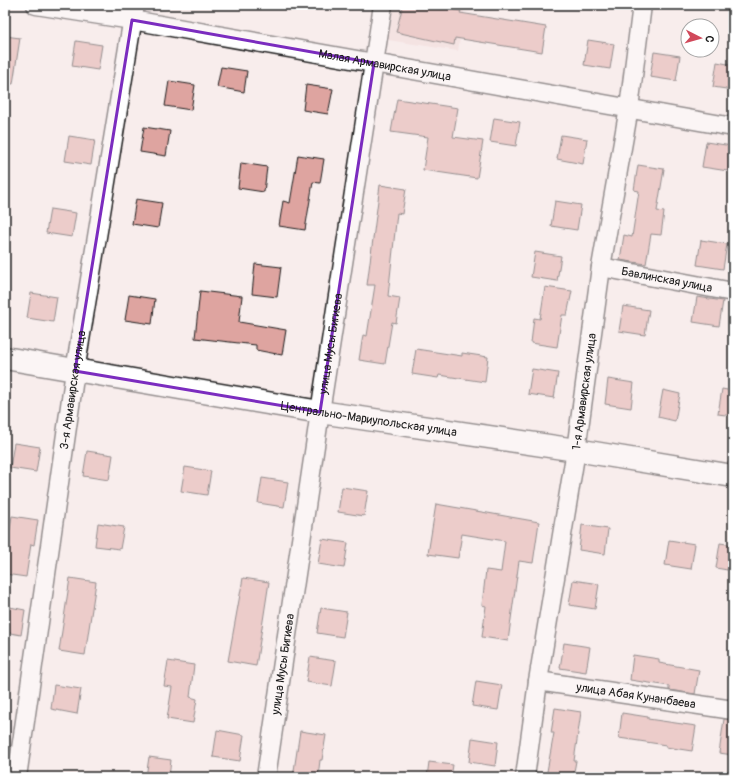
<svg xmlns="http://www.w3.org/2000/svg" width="738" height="782" font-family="Pangolin,sans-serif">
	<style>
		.built { fill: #f0d7d5 }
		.building { fill: #dea4a0; stroke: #1c1c1c }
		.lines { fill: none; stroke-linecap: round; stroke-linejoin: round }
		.minor-casing { stroke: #1c1c1c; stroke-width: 21 }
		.tertiary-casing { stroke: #1c1c1c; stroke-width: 25 }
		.minor { stroke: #fff; stroke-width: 18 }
		.tertiary { stroke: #fff; stroke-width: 22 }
		.marked { fill: none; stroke: #7b2cbf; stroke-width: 3; stroke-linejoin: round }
		.labels { text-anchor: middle; stroke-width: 3; stroke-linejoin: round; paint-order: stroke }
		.street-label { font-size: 12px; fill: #1c1c1c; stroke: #fff }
	</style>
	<rect width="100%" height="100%" fill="#f8edec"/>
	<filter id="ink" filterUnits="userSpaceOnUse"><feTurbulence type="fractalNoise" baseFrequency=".025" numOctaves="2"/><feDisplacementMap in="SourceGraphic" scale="8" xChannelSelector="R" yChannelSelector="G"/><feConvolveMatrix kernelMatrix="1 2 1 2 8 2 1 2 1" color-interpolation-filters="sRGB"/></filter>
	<g filter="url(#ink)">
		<path class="built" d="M394 5H465L458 51 388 40Z"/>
		<path class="building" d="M403 5H438L437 6 461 11 460 13 546 27 542 52 455 38 454 45 396 32Z
			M5 36 20 38 13 84 5 83Z
			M588 40 614 44 610 69 584 65Z
			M76 41 102 45 98 70 72 66Z
			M654 52 680 56 676 81 650 77Z
			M717 62 733 65V90L713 87Z
			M221 67 247 71 244 92 217 87Z
			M169 81 195 85 191 110 165 106Z
			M306 85 333 89 328 114 303 110Z
			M397 99 458 108 453 137 483 141 477 178 423 170 428 137 391 132Z
			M494 118 520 122 516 146 490 142Z
			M144 127 170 131 166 156 140 152Z
			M561 135 587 139 583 164 557 159Z
			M69 136 95 140 91 165 65 161Z
			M706 142 732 146 728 171 702 167Z
			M298 155 324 159 320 183 313 182 305 230 279 226 283 201 290 203Z
			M241 163 267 167 264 192 238 188Z
			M638 165 664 169 657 211 664 212 661 235 651 234 646 264 620 260 624 235 632 237 639 191 634 190Z
			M380 185 406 189 402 214 397 213 388 296 400 298 396 323 392 322 385 364 359 360 363 335 367 336 375 285H367Z
			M136 199 162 203 158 228 132 224Z
			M555 201 581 205 577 230 551 226Z
			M50 209 76 213 72 237 46 233Z
			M701 240 727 244 723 269 697 265Z
			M535 252 561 256 557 281 531 277Z
			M255 264 281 267 277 297 252 294Z
			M545 287 572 291 567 315H562L557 347 531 343 534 318 540 319Z
			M200 291 242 296 239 322 286 330 282 355 256 350V345L195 338Z
			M31 293 57 297 53 322 27 318Z
			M129 295 155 299 152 324 125 320Z
			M697 297 723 301 719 326 693 322Z
			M623 306 649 310 645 335 619 331Z
			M416 349 462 356V353L488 357 485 382 439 375 438 378 412 374Z
			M532 369 558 373 554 398 528 394Z
			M608 379 634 383 631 408 605 404Z
			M722 389 733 391V416L718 414Z
			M663 390 680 394 675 421 658 417Z
			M14 443 40 447 36 472 10 468Z
			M87 451 113 455 109 480 83 476Z
			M185 467 211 471 207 495 181 491Z
			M262 478 288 482 284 507 258 503Z
			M342 487 368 491 364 516 338 512Z
			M436 504 539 522 533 563 519 561 508 641 482 637 486 606 482 605 486 570 501 572 505 541 462 534 458 558 428 554Z
			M12 516 38 520 34 545 31 544 26 577 5 574V549H7Z
			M98 523 124 527 120 549 95 546Z
			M582 525 608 529 605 554 579 550Z
			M322 539 348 543 344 568 318 564Z
			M669 540 695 544 691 569 665 565Z
			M720 543 733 545V571L716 568Z
			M70 578 96 582 85 655 59 651Z
			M243 578 269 582 256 666 228 661Z
			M573 580 599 584 595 609 569 605Z
			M5 606 25 610 21 635 5 632Z
			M321 608 347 612 343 637 317 633Z
			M564 643 590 647 586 672 560 668Z
			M633 655 659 659V663L699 670 695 694 669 690V686L630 680Z
			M310 657 336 661 332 686 306 682Z
			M168 661 194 665 190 697 197 699 193 723 167 719 172 687 164 686Z
			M476 681 502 685 498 710 472 706Z
			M54 685 81 689 77 714 51 709Z
			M555 708 581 712 574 761H576L573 777H546L554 733H551Z
			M622 713 648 717V719L696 726 692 751 666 747V745L619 738Z
			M724 719 733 720V755L719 753Z
			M217 730 244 735 240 761 213 757Z
			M300 731 326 735 322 760H320L318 777H293Z
			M472 738 498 742 495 766 469 762Z
			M149 757 171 760 169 777H146Z
			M429 762 453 765 451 777H427Z"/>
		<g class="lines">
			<defs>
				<g id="minor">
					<path id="s1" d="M36 5 132 20 733 127"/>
					<path id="s2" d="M601 267 733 292"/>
					<path id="s3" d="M538 681 733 710"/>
					<path id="s4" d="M17 777 75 371 135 5"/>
					<path id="s5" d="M266 777 320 412 383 5"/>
					<path id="s6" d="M525 777 538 681 576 450 601 267 629 108 642 5"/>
				</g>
				<g id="tertiary">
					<path id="s7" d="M5 358 320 412 576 450 733 476"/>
				</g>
			</defs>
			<use href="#minor" class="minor-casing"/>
			<use href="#tertiary" class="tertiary-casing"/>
			<use href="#minor" class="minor"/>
			<use href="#tertiary" class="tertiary"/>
		</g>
	</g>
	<path d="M0 0H738V782H0ZM132 20 374 63 320 412 75 371Z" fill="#f8edec" fill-opacity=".55" fill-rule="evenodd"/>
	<path class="marked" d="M132 20 374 63 320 412 75 371Z"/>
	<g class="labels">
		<g class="street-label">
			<text dy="4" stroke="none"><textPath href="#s1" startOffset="354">Малая Армавирская улица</textPath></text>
			<text dy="4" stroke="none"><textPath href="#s2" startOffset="67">Бавлинская улица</textPath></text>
			<text dy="4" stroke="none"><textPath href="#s5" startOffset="438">улица Мусы Бигиева</textPath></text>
			<text dy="4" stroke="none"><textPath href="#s4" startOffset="391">3-я Армавирская улица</textPath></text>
			<text dy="4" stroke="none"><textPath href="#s6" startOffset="390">1-я Армавирская улица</textPath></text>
			<text dy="4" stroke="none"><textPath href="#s7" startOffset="369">Центрально-Мариупольская улица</textPath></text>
			<text dy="4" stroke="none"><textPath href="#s5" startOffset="114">улица Мусы Бигиева</textPath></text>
			<text dy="4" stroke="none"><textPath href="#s3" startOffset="99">улица Абая Кунанбаева</textPath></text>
		</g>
	</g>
	<rect width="738" height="782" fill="none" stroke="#fff" stroke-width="20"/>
	<rect x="10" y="10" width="718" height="762" fill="none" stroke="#1c1c1c" stroke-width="1.5" filter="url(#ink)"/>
	<g transform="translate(700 38) rotate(96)"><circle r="19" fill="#ffffff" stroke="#a4a4a4"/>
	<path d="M0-3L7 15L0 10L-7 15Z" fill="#d1495b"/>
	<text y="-6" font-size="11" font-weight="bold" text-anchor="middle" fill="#1c1c1c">С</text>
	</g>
</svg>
